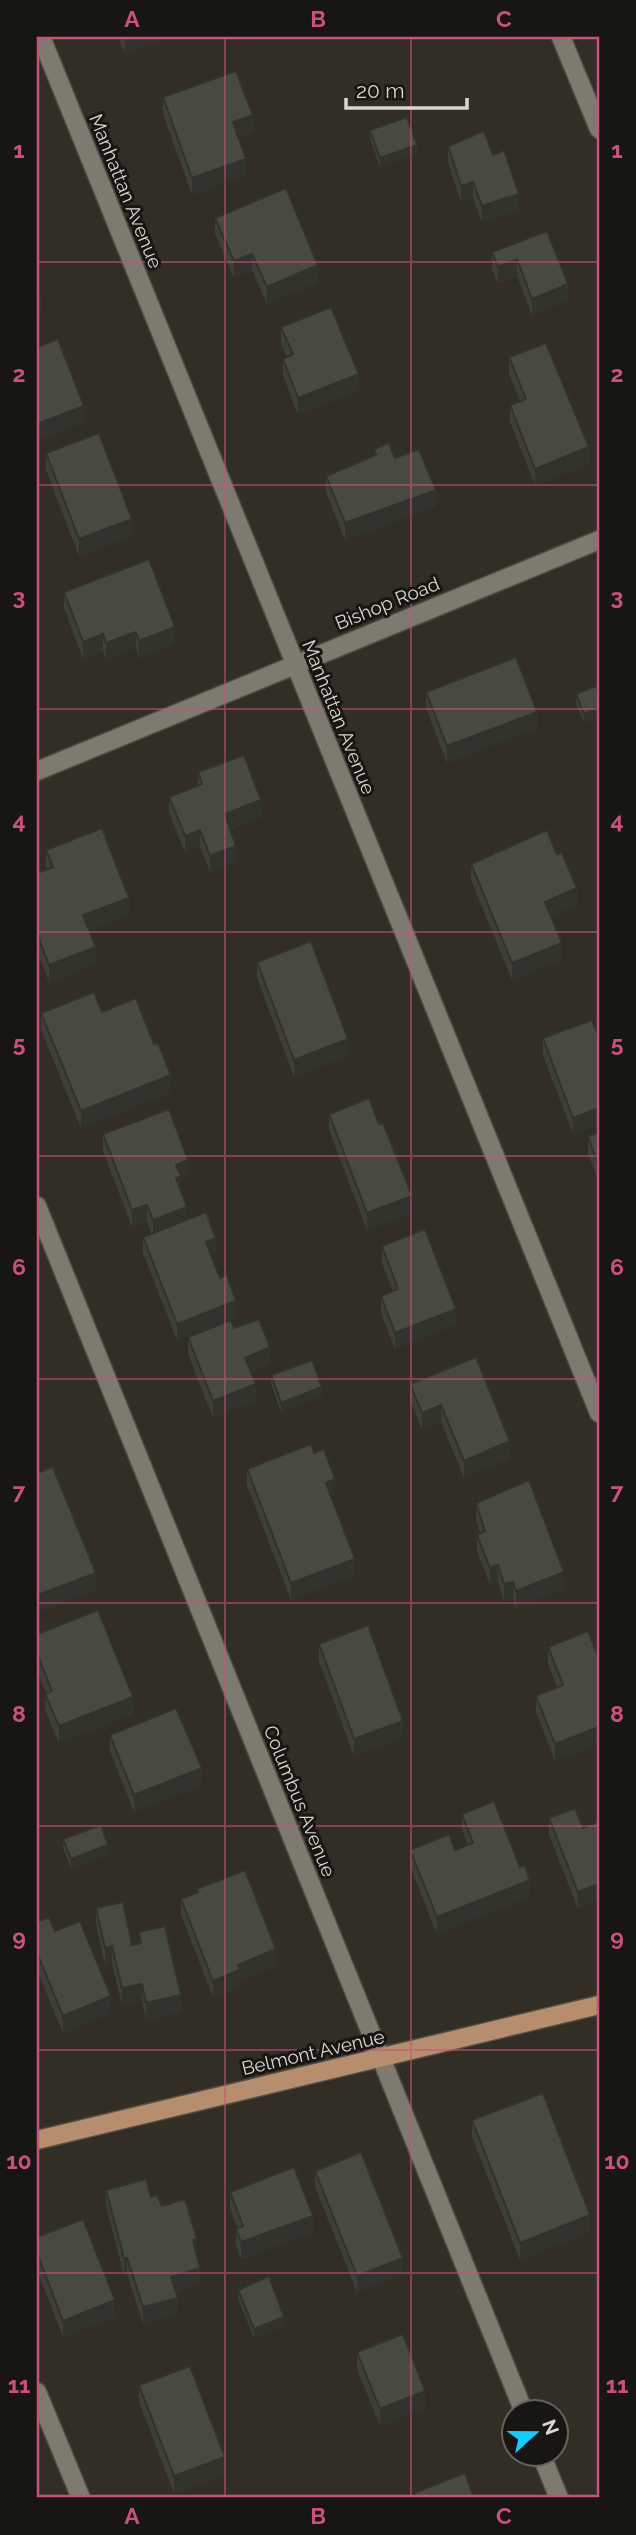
<svg xmlns="http://www.w3.org/2000/svg" width="636" height="2535" font-family="Raleway,sans-serif">
	<style>
		.lines { fill: none; stroke-linecap: round; stroke-linejoin: round }
		.minor-casing { stroke: #4f4c44; stroke-width: 21 }
		.major-casing { stroke: #4f4c44; stroke-width: 21 }
		.minor { stroke: #7f7a6f; stroke-width: 18 }
		.major { stroke: #b68d6d; stroke-width: 18 }
		.wall { fill: #3e3f36 }
		.shaded-wall { fill: #32332c }
		.building { fill: #48493f; stroke: #32332c; stroke-width: 2 }
		.grid { fill: none; stroke: #c9517e; stroke-width: 2; stroke-opacity: 0.55 }
		.labels { text-anchor: middle; stroke-width: 6; stroke-linejoin: round; paint-order: stroke }
		.street-label { font-size: 19px; fill: #d9d6d0; stroke: #181612 }
		.neatline { fill: none; stroke: #c9517e; stroke-width: 2.5 }
		.grid-label { font-size: 23px; text-anchor: middle; font-weight: bold; fill: #c9517e }
	</style>
	<rect width="100%" height="100%" fill="#322e25"/>
	<g class="lines">
		<defs>
			<path id="minor" d="M41 37 599 1413
				M561 37 599 129
				M37 771 599 540
				M37 1206 524 2412
				M37 2392 81 2498
				M541 2454 559 2498"/>
			<path id="major" d="M37 2140 599 2005"/>
		</defs>
		<use href="#minor" class="minor-casing"/>
		<use href="#major" class="major-casing"/>
		<use href="#minor" class="minor"/>
		<use href="#major" class="major"/>
	</g>
	<path class="wall" d="M118 37H169L125 54Z
		M163 97 253 132 238 137 246 175 192 195 163 114Z
		M370 130 417 154 380 167 370 139Z
		M448 146 493 155 519 210 482 223 473 198 461 202 448 163Z
		M215 218 318 282 267 304 252 270 234 278 215 234Z
		M547 231 568 301 532 315 517 276 498 284 492 269V252Z
		M281 327 359 390 298 415 283 375V359L287 357 281 343Z
		M509 357 589 464 535 485 510 422V405L520 401 509 374Z
		M374 449 395 458 436 506 345 540 326 492V476L374 456Z
		M46 453 132 536 79 556 46 470Z
		M64 592 175 644 139 658 136 648 106 660 103 651 83 659 64 608Z
		M596 686 584 723 576 703V694Z
		M426 692 537 728 447 763 426 708Z
		M198 772 261 817 230 829 236 862 210 872 200 847 185 852 169 813V797L198 785Z
		M46 850 129 915 89 930 96 964 49 982 37 951V873L47 869 46 867Z
		M471 864 577 905 550 916 562 960 512 980 471 880Z
		M257 962 348 1056 294 1077 257 978Z
		M41 1013 171 1092 81 1128 41 1030Z
		M599 1037V1125L573 1134 543 1055V1038Z
		M329 1114 412 1213 367 1230 329 1130Z
		M599 1132V1183L588 1153V1136Z
		M103 1134 188 1177 181 1180V1189L187 1219 216 1255 212 1257 236 1317 177 1340 143 1253V1237L151 1233 147 1221 132 1227 103 1151Z
		M382 1246 456 1325 395 1349 381 1313V1296L393 1292 382 1263Z
		M234 1328 270 1364 251 1372 256 1401 213 1418 188 1354V1337Z
		M271 1375 322 1396 281 1412 271 1384Z
		M410 1384 510 1458 464 1478 441 1422 422 1430 410 1400Z
		M314 1453 335 1496 331 1497 355 1575 291 1600 247 1485V1469Z
		M37 1473 96 1590 38 1612 37 1607Z
		M476 1503 564 1589 516 1608 513 1598 504 1601 498 1582 490 1585 477 1551V1535L480 1533 476 1520Z
		M37 1634 133 1714 59 1743 45 1710 46 1693 37 1670Z
		M319 1644 403 1737 354 1756 319 1661Z
		M548 1647 599 1659V1743L555 1761 536 1712V1696L557 1687 548 1664Z
		M110 1735 202 1785 134 1812 110 1751Z
		M462 1814 520 1867 530 1897 437 1934 410 1866V1850H455L468 1845 462 1830Z
		M549 1818 583 1828 578 1909 549 1835Z
		M63 1839 108 1854 71 1868 63 1848Z
		M197 1889 276 1966 240 1980V1987L213 1997 181 1915V1899L197 1893Z
		M96 1908 132 1945 139 1943V1932L181 2012 146 2020 142 2000 122 2005 112 1963 105 1965 96 1925Z
		M37 1922 55 1931 111 2013 63 2033 37 1970Z
		M472 2120 590 2232 520 2260 472 2137Z
		M315 2171 403 2275 357 2292 315 2187Z
		M106 2190 151 2197 162 2206 197 2255 200 2284 176 2292 178 2314 143 2324 127 2274 124 2275 106 2206Z
		M230 2192 313 2232 241 2259 236 2245V2229L238 2228 230 2209Z
		M37 2237 115 2317 63 2337 37 2270Z
		M238 2290 284 2326 254 2338 238 2299Z
		M357 2352 425 2408 380 2426 357 2369Z
		M139 2385 225 2474 174 2493 139 2402Z"/>
	<path class="shaded-wall" d="M125 37H169L125 54Z
		M253 115V132L233 139V122Z
		M417 145V154L380 167V158Z
		M246 159V175L192 195V178Z
		M473 182V198L461 202V186Z
		M519 194V210L482 223V206Z
		M252 254V270L234 278V261Z
		M517 259V276L498 284V267Z
		M318 265V282L267 304V287Z
		M568 284V301L532 315V299Z
		M41 301V318L37 319V303Z
		M359 374V390L298 415V398Z
		M84 406V423L37 441V424Z
		M589 447V464L535 485V469Z
		M436 490V506L345 540V523Z
		M132 519V536L79 556V539Z
		M175 627V644L139 658V641Z
		M136 632V648L106 660V643Z
		M103 634V651L83 659V642Z
		M599 708V717L584 723V714Z
		M537 712V728L447 763V746Z
		M261 800V817L225 830V814Z
		M200 830V847L185 852V836Z
		M236 846V862L210 872V856Z
		M577 888V905L545 918V902Z
		M129 898V915L83 932V915Z
		M562 943V960L512 980V963Z
		M96 947V964L49 982V965Z
		M348 1039V1056L294 1077V1060Z
		M171 1075V1092L81 1128V1111Z
		M599 1108V1125L573 1134V1118Z
		M188 1160V1177L181 1180V1193L176 1194V1165Z
		M412 1196V1213L367 1230V1213Z
		M147 1205V1221L132 1227V1210Z
		M187 1207V1223L153 1237V1220Z
		M216 1238V1255L206 1259V1242Z
		M236 1301V1317L177 1340V1324Z
		M456 1309V1325L395 1349V1333Z
		M270 1347V1364L245 1374V1358Z
		M256 1384V1401L213 1418V1401Z
		M322 1387V1396L281 1412V1403Z
		M441 1405V1422L422 1430V1413Z
		M510 1441V1458L464 1478V1461Z
		M335 1479V1496L326 1500V1483Z
		M355 1559V1575L291 1600V1583Z
		M498 1565V1582L490 1585V1568Z
		M564 1572V1589L516 1608V1591Z
		M96 1573V1590L38 1612V1595Z
		M513 1582V1598L504 1601V1584Z
		M133 1697V1714L59 1743V1726Z
		M403 1721V1737L354 1756V1739Z
		M599 1727V1743L555 1761V1744Z
		M202 1768V1785L134 1812V1795Z
		M108 1845V1854L71 1868V1859Z
		M530 1880V1897L437 1934V1917Z
		M599 1884V1900L578 1909V1892Z
		M112 1946V1963L105 1965V1948Z
		M276 1949V1966L240 1980V1987L213 1997V1981L238 1965Z
		M142 1984V2000L122 2005V1988Z
		M181 1995V2012L146 2020V2003Z
		M111 1996V2013L63 2033V2016Z
		M590 2215V2232L520 2260V2243Z
		M313 2216V2232L241 2259V2242Z
		M197 2239V2255L193 2240Z
		M124 2258H127V2274L124 2275Z
		M403 2258V2275L357 2292V2276Z
		M200 2268V2284L171 2293V2277Z
		M178 2298V2314L143 2324V2307Z
		M115 2300V2317L63 2337V2321Z
		M284 2317V2326L254 2338V2329Z
		M425 2391V2408L380 2426V2409Z
		M225 2457V2474L174 2493V2476Z"/>
	<path class="building" d="M236 71 253 115 233 122 246 159 192 178 163 97Z
		M407 117 417 145 380 158 370 130Z
		M484 131 493 155 504 150 519 194 482 206 473 182 461 186 448 146Z
		M286 188 318 265 267 287 252 254 234 261 215 218Z
		M547 231 568 284 532 299 517 259 498 267 492 252Z
		M37 289 41 301 37 303Z
		M331 307 359 374 298 398 283 359 293 354 281 327Z
		M58 339 84 406 37 424V347Z
		M546 343 589 447 535 469 510 405 526 399 509 357Z
		M99 433 132 519 79 539 46 453Z
		M389 443 395 458 419 449 436 490 345 523 326 476 376 455 374 449Z
		M149 559 175 627 139 641 136 632 106 643 103 634 83 642 64 592Z
		M516 657 537 712 447 746 426 692Z
		M596 686 599 695V708L584 714 576 694Z
		M244 755 261 800 225 814 236 846 210 856 200 830 185 836 169 797 202 784 198 772Z
		M102 828 129 898 83 915 96 947 49 965 37 934V873L53 867 46 850Z
		M547 830 557 854 562 853 577 888 545 902 562 943 512 963 471 864Z
		M311 941 348 1039 294 1060 257 962Z
		M94 992 102 1012 136 998 154 1044 158 1043 171 1075 81 1111 41 1013Z
		M592 1020 599 1037V1108L573 1118 543 1038Z
		M369 1098 379 1124 383 1123 412 1196 367 1213 329 1114Z
		M169 1109 188 1160 176 1165 181 1176 176 1178 187 1207 153 1220 147 1205 132 1210 103 1134Z
		M599 1132V1167L588 1136Z
		M206 1212 216 1238 206 1242 220 1278 227 1275 236 1301 177 1324 143 1237Z
		M425 1229 456 1309 395 1333 381 1296 398 1289 382 1246Z
		M259 1319 270 1347 245 1358 256 1384 213 1401 188 1337 231 1320 234 1328Z
		M476 1357 510 1441 464 1461 441 1405 422 1413 410 1384Z
		M312 1360 322 1387 281 1403 271 1375Z
		M311 1444 314 1453 324 1449 335 1479 326 1483 355 1559 291 1583 247 1469Z
		M53 1467 96 1573 38 1595 37 1590V1473Z
		M529 1480 564 1572 516 1591 513 1582 504 1584 498 1565 490 1568 477 1535 485 1531 476 1503Z
		M98 1610 133 1697 59 1726 45 1694 52 1691 37 1654V1634Z
		M368 1625 403 1721 354 1739 319 1644Z
		M588 1631 599 1659V1727L555 1744 536 1696 563 1685 548 1647Z
		M176 1708 202 1768 134 1795 110 1735Z
		M494 1801 520 1867 525 1865 530 1880 437 1917 410 1850 449 1834 455 1850 473 1843 462 1814Z
		M575 1808 583 1828 599 1821V1884L578 1892 549 1818Z
		M101 1825 108 1845 71 1859 63 1839Z
		M245 1870 276 1949 238 1965 240 1970 213 1981 181 1899 198 1892 197 1889Z
		M123 1902 132 1945 141 1943 139 1932 165 1926 181 1995 146 2003 142 1984 122 1988 112 1946 105 1948 96 1908Z
		M49 1917 55 1931 80 1921 111 1996 63 2016 37 1953V1922Z
		M543 2093 590 2215 520 2243 472 2120Z
		M361 2152 403 2258 357 2276 315 2171Z
		M294 2167 313 2216 241 2242 236 2229 243 2226 230 2192Z
		M146 2179 151 2197 157 2195 162 2206 185 2199 197 2239 193 2240 200 2268 171 2277 178 2298 143 2307 127 2258H124L106 2190Z
		M83 2219 115 2300 63 2321 37 2253V2237Z
		M269 2276 284 2317 254 2329 238 2290Z
		M403 2334 425 2391 380 2409 357 2352Z
		M190 2366 225 2457 174 2476 139 2385Z
		M465 2473 474 2498H416L414 2493Z"/>
	<path class="grid" d="M225 37V2498M411 37V2498M37 262H599M37 485H599M37 709H599M37 932H599M37 1156H599M37 1379H599M37 1603H599M37 1826H599M37 2050H599M37 2273H599"/>
	<g class="labels">
		<g class="street-label">
			<text transform="translate(126 191) rotate(68)" y="7">Manhattan Avenue</text>
			<text transform="translate(387 603) rotate(-22)" y="7">Bishop Road</text>
			<text transform="translate(339 717) rotate(68)" y="7">Manhattan Avenue</text>
			<text transform="translate(300 1801) rotate(68)" y="7">Columbus Avenue</text>
			<text transform="translate(313 2052) rotate(-13)" y="7">Belmont Avenue</text>
		</g>
	</g>
	<rect width="636" height="2535" fill="none" stroke="#181612" stroke-width="77"/>
	<g transform="translate(535 2433) rotate(69)"><circle r="33" fill="#181612" stroke="#65635e" stroke-width="2"/>
	<path d="M0-5L12 26L0 18L-12 26Z" fill="#17cafb"/>
	<text y="-10" font-size="19" font-weight="bold" text-anchor="middle" fill="#d9d6d0">N</text>
	</g>
	<path d="M346 98v10h121v-10" fill="none" stroke="#d9d6d0" stroke-width="3.5"/>
	<text x="356" y="98" font-size="21" fill="#d9d6d0" stroke="#181612" stroke-width="5" paint-order="stroke">20 m</text>
	<rect x="38" y="38" width="560" height="2458" class="neatline"/>
	<g class="grid-label">
		<text x="132" y="27">A</text>
		<text x="318" y="27">B</text>
		<text x="504" y="27">C</text>
		<text x="19" y="158">1</text>
		<text x="617" y="158">1</text>
		<text x="19" y="382">2</text>
		<text x="617" y="382">2</text>
		<text x="19" y="605">3</text>
		<text x="617" y="605">3</text>
		<text x="19" y="829">4</text>
		<text x="617" y="829">4</text>
		<text x="19" y="1052">5</text>
		<text x="617" y="1052">5</text>
		<text x="19" y="1275">6</text>
		<text x="617" y="1275">6</text>
		<text x="19" y="1499">7</text>
		<text x="617" y="1499">7</text>
		<text x="19" y="1722">8</text>
		<text x="617" y="1722">8</text>
		<text x="19" y="1946">9</text>
		<text x="617" y="1946">9</text>
		<text x="19" y="2169">10</text>
		<text x="617" y="2169">10</text>
		<text x="19" y="2393">11</text>
		<text x="617" y="2393">11</text>
		<text x="132" y="2524">A</text>
		<text x="318" y="2524">B</text>
		<text x="504" y="2524">C</text>
	</g>
</svg>
